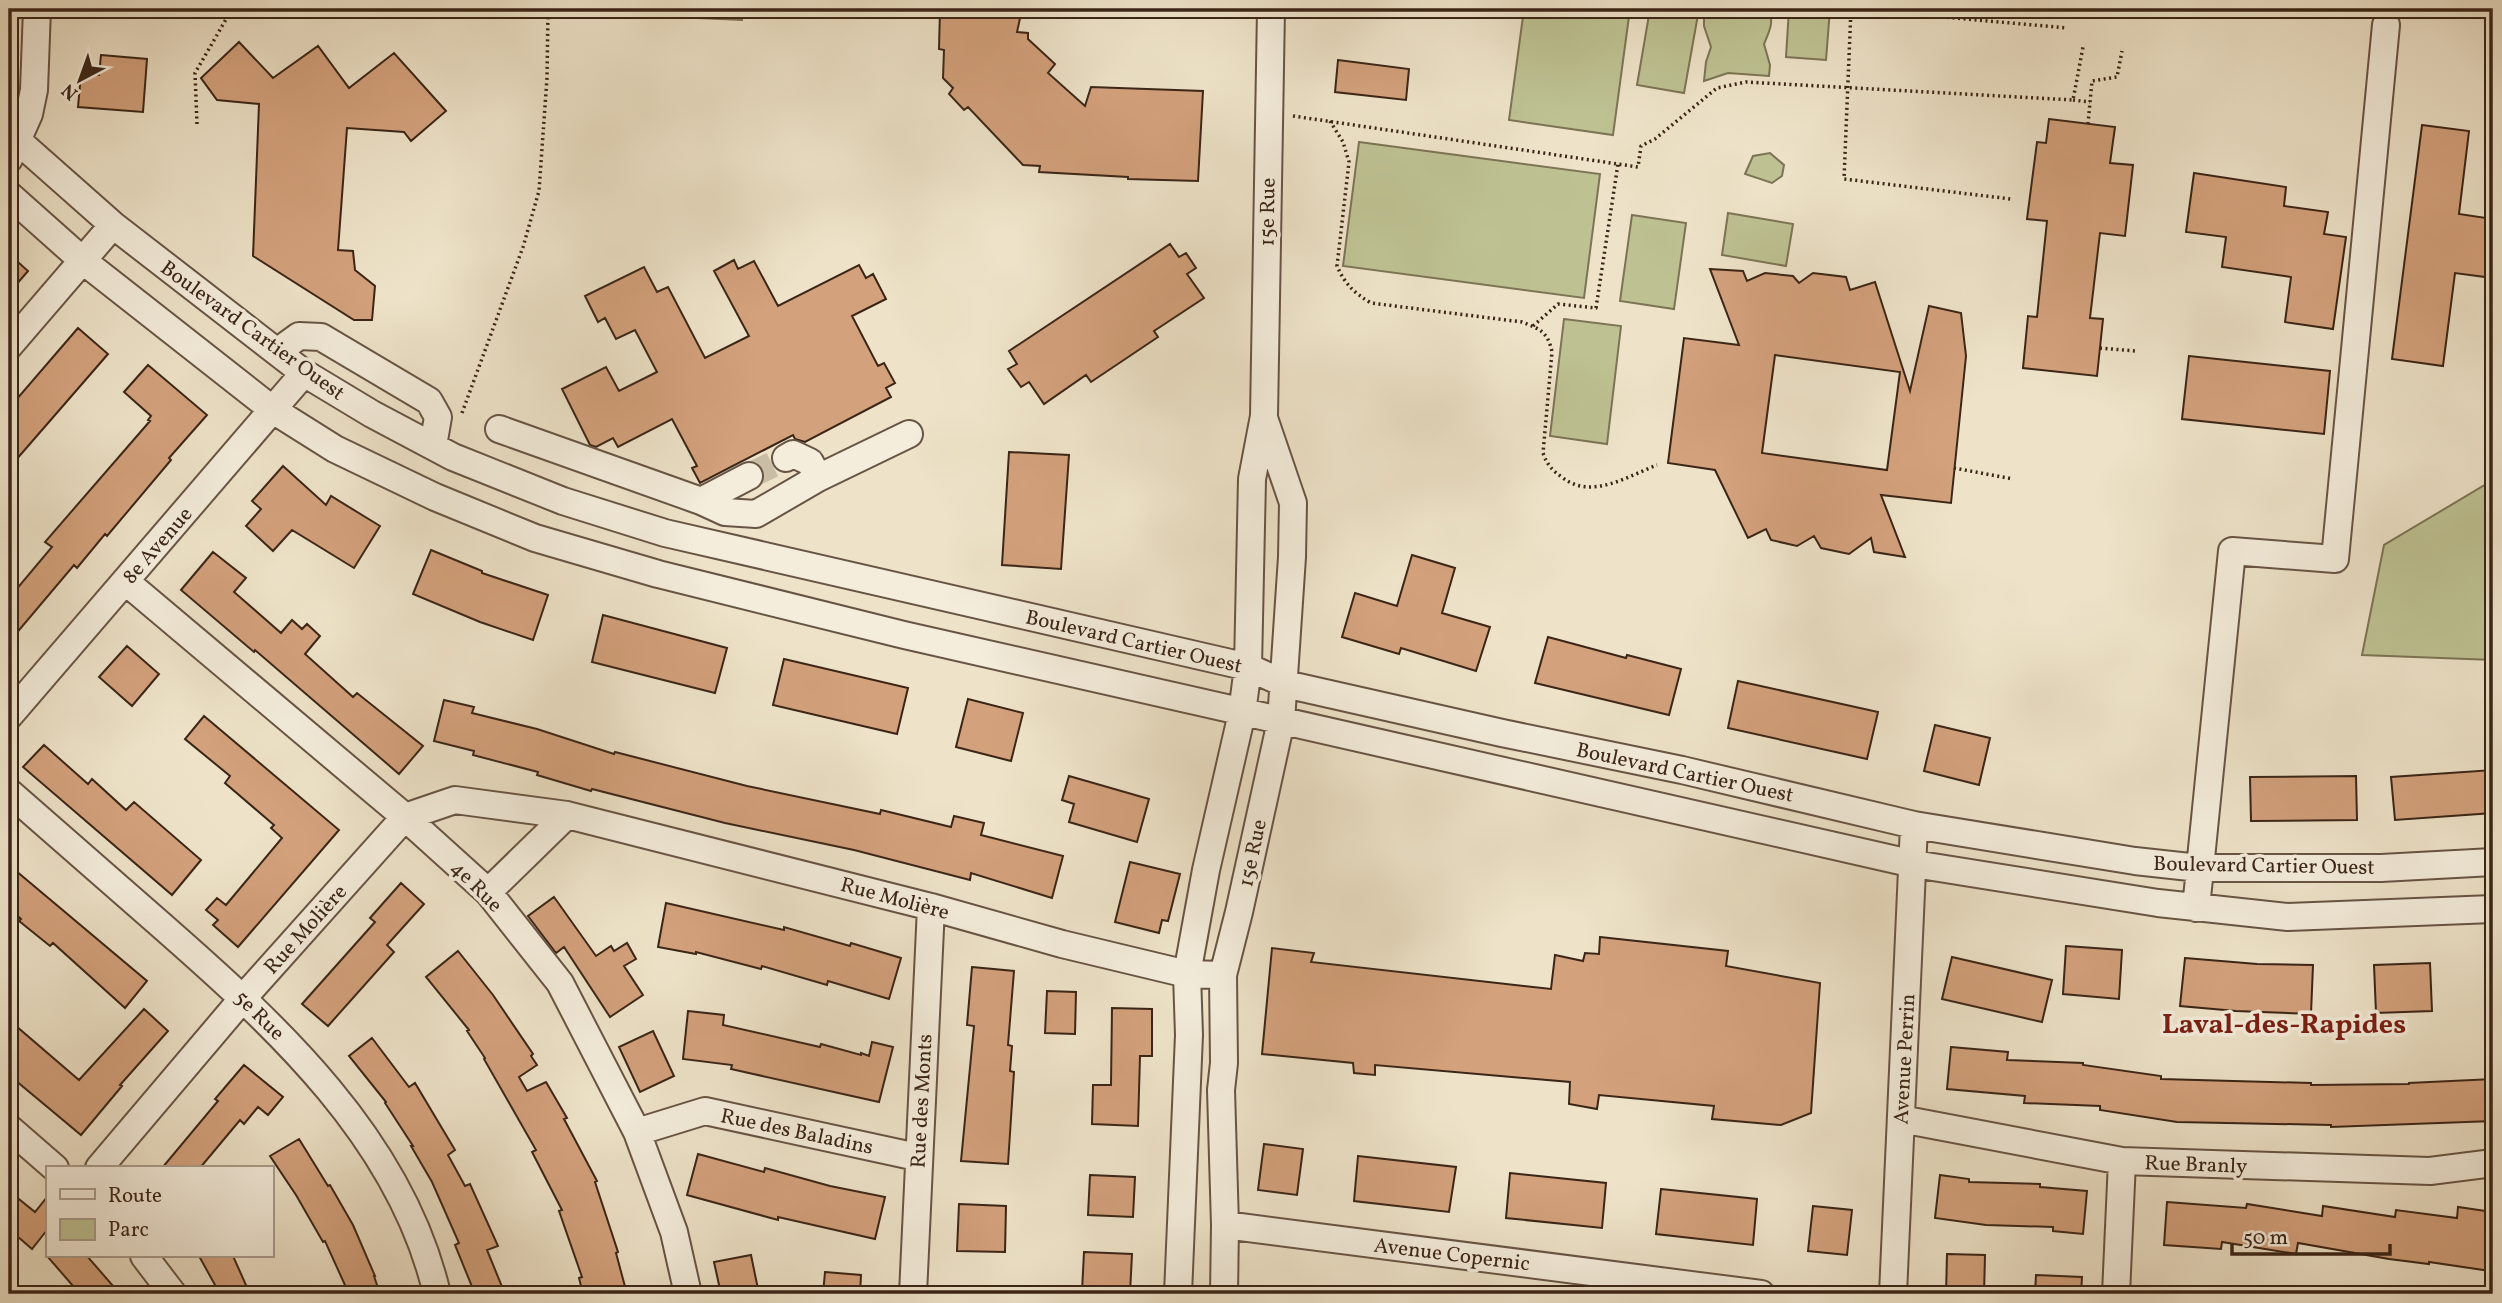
<svg xmlns="http://www.w3.org/2000/svg" width="2502" height="1303" font-family="Vollkorn,serif">
	<style>
		.green { fill: #bec293; stroke: #7c7455; stroke-width: 2 }
		.building { fill: #d3a17c; stroke: #3b2517; stroke-width: 2; fill-rule: evenodd }
		.lines { fill: none; stroke-linecap: round; stroke-linejoin: round }
		.minor-tunnel { stroke: #cabda5; stroke-width: 26; stroke-dasharray: 26 13; stroke-linecap: butt }
		.minor-casing { stroke: #685444; stroke-width: 30 }
		.path { stroke: #3b2517; stroke-width: 3.5; stroke-dasharray: 2 3.5; stroke-linecap: butt }
		.minor { stroke: #f4eddc; stroke-width: 26 }
		.labels { text-anchor: middle; stroke-width: 7; stroke-linejoin: round; paint-order: stroke }
		.street-label { font-size: 21px; fill: #3b2517; stroke: #f4eddc }
		.district-label { font-size: 28px; font-weight: bold; fill: #7a1f14; stroke: #f4eddc }
	</style>
	<rect width="100%" height="100%" fill="#eee3c9"/>
	<filter id="stains"><feTurbulence type="fractalNoise" baseFrequency=".00286" numOctaves="4"/><feColorMatrix values="0 0 0 0 .2 0 0 0 0 .09 0 0 0 0 .02 0 0 0 .5 -.17"/></filter>
	<radialGradient id="worn" r=".72"><stop offset=".6" stop-color="#630" stop-opacity="0"/><stop offset="1" stop-color="#630" stop-opacity=".3"/></radialGradient>
	<path class="green" d="M492 9H742V20Z
		M1524 9H1630L1613 135 1509 120Z
		M1650 9H1699L1684 93 1637 85Z
		M1704 9H1768C1775 21 1769 32 1764 44L1770 65 1769 76 1728 73 1704 81 1706 62 1711 47 1704 26Z
		M1789 9H1830L1826 60 1786 57Z
		M1359 142 1600 174 1584 298 1343 266Z
		M1770 153 1784 165 1782 176 1772 183 1745 174 1753 156Z
		M1728 213 1793 224 1786 266 1722 255Z
		M1632 215 1686 223 1674 309 1620 301Z
		M1564 319 1621 326 1607 444 1550 436Z
		M2493 480V660L2362 655 2384 545Z"/>
	<path class="building" d="M940 9H1022L1017 32 1028 33V39L1055 64 1048 73 1085 106 1091 87 1203 91 1198 181 1128 179V177L1039 172 1040 166 1023 165 968 107 964 110 949 94 953 88 943 78 944 50 939 49Z
		M239 42 273 78 318 46 349 88 394 53 446 111 411 141 404 132 347 128 338 250 353 251 355 270 375 286 372 320H354L253 256 259 104 217 100 201 78Z
		M101 55 147 59 143 112 78 107 81 74 99 75Z
		M1338 60 1409 69 1406 100 1335 92Z
		M2049 119 2115 127 2110 163 2133 165 2125 236 2100 233 2090 318 2103 319 2097 376 2023 368 2028 316 2037 317 2047 221 2027 219 2037 142 2046 143Z
		M2422 125 2469 131 2459 214 2493 219V278L2455 273 2443 366 2392 359Z
		M2194 173 2286 187 2284 206 2328 212 2324 234 2346 237 2333 329 2285 322 2291 277 2222 267 2226 237 2186 232Z
		M1170 244 1179 257 1186 253 1196 268 1187 274 1204 298 1154 331 1158 337 1091 382 1086 375 1044 404 1029 382 1021 387 1008 369 1017 364 1009 351Z
		M9 254 28 271 9 293Z
		M734 260 738 269 754 261 778 306 859 265 866 278 873 274 886 299 852 316 878 366 884 363 895 383 886 388 891 397 805 442 795 439 793 435 700 483 692 468 697 466 672 419 618 447 613 438 596 447 590 445 562 389 606 367 619 391 657 372 635 330 616 339 605 318 598 322 585 296 644 267 657 292 668 287 705 358 749 336 714 271Z
		M1710 269 1743 271 1747 281 1765 273 1793 276 1799 283 1813 273 1846 277 1850 290 1875 282 1910 391 1929 306 1961 313 1966 356 1951 503 1881 495 1905 557 1874 552 1871 538 1849 554 1821 548 1814 536 1797 546 1771 540 1766 529 1748 538 1715 470 1668 463 1684 338 1739 345ZM1775 355 1900 372 1887 470 1762 453Z
		M78 328 108 354 9 468V408Z
		M2189 356 2330 371 2324 434 2182 419Z
		M148 365 207 415 169 458 171 460 107 536 105 534 77 568 74 565 9 642V598L52 547 45 542 150 421 148 420 151 416 124 392Z
		M1009 452 1069 455 1061 569 1002 565Z
		M283 466 326 505 331 496 380 526 354 568 292 530 273 551 246 526 261 509 252 501Z
		M431 550 482 571V573L548 595 533 640 480 622 413 594Z
		M213 552 246 578 234 592 281 633 292 620 302 629 307 624 320 636 305 654 353 697 357 693 423 746 399 774 255 650 254 652 181 590Z
		M1412 555 1455 568 1442 613 1490 627 1476 671 1401 648 1399 654 1342 637 1355 593 1397 606Z
		M603 615 727 648 715 693 592 662Z
		M1548 637 1626 658 1627 655 1681 669 1669 715 1535 683Z
		M127 646 159 674 132 706 99 677Z
		M784 659 908 688 897 734 773 705Z
		M1738 681 1878 712 1867 759 1728 728Z
		M968 699 1023 713 1011 761 956 747Z
		M444 700 474 707 472 713 537 729 614 754 615 752 747 786 880 814 881 810 951 827 954 816 984 823 981 835 1063 856 1052 898 971 873 970 880 854 850 725 823 592 789 591 791 537 775 538 772 473 755 474 751 434 741Z
		M204 716 339 830 238 947 213 925 218 920 206 910 217 898 226 905 282 838 271 828 274 825 225 783 230 776 185 739Z
		M1935 725 1990 738 1979 785 1924 771Z
		M44 745 88 784 92 779 126 810 134 802 201 860 172 895 23 767Z
		M2493 770V813L2395 820 2391 777Z
		M1069 776 1149 799 1137 842 1069 822 1074 804 1062 800Z
		M2356 776 2357 820 2251 821 2250 777Z
		M1130 862 1180 874 1168 921 1162 920 1159 933 1115 922Z
		M9 865 147 981 125 1008 53 943 50 946 19 921 21 919 9 908Z
		M401 883 424 904 387 945 394 952 328 1026 302 1004 375 922 370 918Z
		M554 897 596 956 611 946 614 951 627 943 636 959 624 966 643 995 610 1017 564 947 556 953 528 916Z
		M666 903 784 930V927L850 946 851 943 901 958 889 999 828 981 827 985 762 966 761 969 696 952V954L658 947Z
		M1600 937 1728 951 1726 966 1820 983 1811 1113 1781 1125 1712 1119 1714 1106 1599 1095 1597 1109 1569 1104 1570 1082 1375 1065V1075L1354 1073 1353 1063 1262 1054 1272 948 1314 953 1311 962 1551 989 1555 955 1583 961 1585 953 1599 954Z
		M2066 946 2122 950 2119 999 2063 994Z
		M458 951 493 995 533 1054 531 1056 537 1065 519 1077 527 1091 546 1082 567 1118 564 1119 597 1181 595 1182 618 1252 616 1253 627 1294H583L579 1278 582 1277 559 1211 562 1210 532 1152 536 1150 484 1059 485 1058 467 1031 469 1030 426 977Z
		M1952 957 2052 980 2042 1022 1942 999Z
		M2185 958 2257 964 2313 965 2311 1014 2236 1011 2180 1006Z
		M2430 963 2432 1011 2376 1013 2374 965Z
		M972 967 1014 971 1008 1045 1012 1046 1010 1071 1014 1072 1008 1164 961 1161 974 1026 967 1025Z
		M1047 991 1076 992 1075 1034 1045 1033Z
		M1112 1008 1152 1009V1056H1140L1138 1126 1092 1124 1093 1085H1111Z
		M144 1009 168 1031 120 1085 122 1086 81 1135 9 1075V1020L79 1080Z
		M688 1011 724 1015 723 1025 820 1047 821 1044 861 1055V1053L869 1056 872 1042 893 1047 879 1102 731 1069 732 1065 683 1059Z
		M653 1031 674 1076 640 1092 619 1047Z
		M372 1038 409 1087 415 1083 455 1150 448 1155 465 1186 470 1184 498 1246 487 1250 505 1294H475L455 1245 459 1243 432 1182 411 1146H413L385 1103 386 1102 349 1056Z
		M1951 1047 2008 1052 2007 1060 2083 1063V1065L2161 1076V1079L2311 1083V1085L2409 1084V1083L2493 1079V1121L2331 1127V1125L2177 1122 2100 1110V1106L2024 1103 2025 1096 1947 1089Z
		M244 1065 283 1097 268 1115 258 1107 244 1124 240 1120 200 1168H162L218 1101 215 1099Z
		M299 1139 328 1186 330 1185 353 1225 375 1276H374L380 1294H349L325 1241 323 1242 296 1195 270 1156Z
		M1264 1144 1303 1149 1297 1195 1258 1190Z
		M698 1154 764 1172 765 1168 830 1186 885 1197 875 1239 778 1217V1220L687 1195Z
		M1358 1156 1456 1167 1449 1212 1354 1201Z
		M1510 1173 1606 1183 1602 1228 1506 1218Z
		M1090 1175 1135 1177 1133 1217 1088 1215Z
		M1940 1175 1969 1179V1182L2040 1184V1187L2087 1191 2083 1234 2053 1231V1227L1986 1225 1935 1218Z
		M1661 1189 1757 1199 1753 1245 1656 1234Z
		M9 1191 35 1212 47 1197V1230L32 1249 9 1229Z
		M2167 1202 2246 1208 2247 1204 2322 1216 2323 1206 2395 1217 2396 1210 2457 1218 2458 1207 2493 1212V1246L2490 1271 2429 1262V1264L2389 1259 2298 1243 2296 1254 2222 1242 2221 1249 2164 1245Z
		M959 1204 1006 1206 1005 1252 957 1251Z
		M1813 1206 1852 1210 1847 1255 1808 1251Z
		M1084 1252 1132 1254 1130 1293 1082 1291Z
		M1947 1254 1985 1255 1984 1294H1946Z
		M751 1255 759 1294H721L714 1262Z
		M47 1256H87L120 1294H80Z
		M199 1256H233L250 1294H220Z
		M825 1272 861 1275 860 1294H823Z
		M2036 1275 2082 1277 2081 1294H2035Z"/>
	<g class="lines">
		<path class="minor-tunnel" d="M749 476 786 458"/>
		<defs>
			<path id="minor" d="M9 133 113 225 304 373 372 414 453 457 563 501 665 533 1248 667 1285 684 1502 733 1682 770 1914 825 2135 861 2199 868H2381L2493 862
				M9 159 29 114 34 90 37 9
				M9 195 82 260 273 410 335 449 435 497 535 538 658 574 904 635 1914 864 2158 903 2288 917 2493 909
				M9 346 113 225
				M277 352 299 336 321 337 429 401 438 417 433 446
				M499 429 701 501 725 512 756 514 818 478 909 434
				M786 458 793 454 810 462 818 478
				M701 501 749 476
				M125 581 405 817 488 892 560 983 637 1132 674 1232 688 1294
				M9 716 304 373
				M9 792C60 836 110 881 161 925 276 1026 401 1139 437 1294
				M488 892 567 815
				M2196 908 2232 551 2335 559 2386 25
				M1901 1119 2122 1161 2430 1171 2493 1163
				M9 1128 55 1168
				M637 1132 705 1111 917 1157
				M99 1168 244 997 405 817 455 800 567 815 931 907 1062 944 1187 974 1223 975
				M1225 1225 1761 1294
				M144 1256 173 1294
				M913 1294 931 907
				M1178 1294 1189 1035 1187 974 1206 870 1242 713 1248 667 1252 479 1264 416 1271 9
				M1224 1294 1225 1225 1221 1090 1224 1063 1223 975 1239 912 1281 721 1292 557 1293 503 1264 418
				M1893 1294 1914 825
				M2116 1294 2122 1161"/>
		</defs>
		<use href="#minor" class="minor-casing"/>
		<path class="path" d="M1851 9 1844 179 2011 199
			M1854 9 2067 28
			M2073 100 2090 102
			M1293 116 1638 167 1641 146 1655 139 1717 88 1746 82 2073 100 2083 47
			M1330 121 1343 142 1349 162 1337 266C1345 284 1354 293 1371 303L1522 322C1540 329 1548 332 1552 352L1543 453C1547 465 1553 471 1563 478 1592 500 1628 476 1657 465
			M197 124 195 73 232 9
			M2088 124 2092 81 2117 77 2122 51
			M1533 326 1558 304 1596 308 1618 164
			M2100 348 2135 351
			M462 413 523 247 539 191 547 78 548 9
			M1954 468 2013 479"/>
		<use href="#minor" class="minor"/>
	</g>
	<g class="labels">
		<g class="street-label">
			<text transform="translate(1267 212) rotate(-89)" y="7">15e Rue</text>
			<text transform="translate(253 330) rotate(36)" y="7">Boulevard Cartier Ouest</text>
			<text transform="translate(157 545) rotate(-49)" y="7">8e Avenue</text>
			<text transform="translate(1134 641) rotate(13)" y="7">Boulevard Cartier Ouest</text>
			<text transform="translate(1685 772) rotate(12)" y="7">Boulevard Cartier Ouest</text>
			<text transform="translate(1252 853) rotate(-78)" y="7">15e Rue</text>
			<text transform="translate(2264 865) rotate(1)" y="7">Boulevard Cartier Ouest</text>
			<text transform="translate(477 886) rotate(45)" y="7">4e Rue</text>
			<text transform="translate(895 898) rotate(15)" y="7">Rue Molière</text>
			<text transform="translate(305 929) rotate(-48)" y="7">Rue Molière</text>
			<text transform="translate(260 1015) rotate(45)" y="7">5e Rue</text>
			<text transform="translate(1904 1059) rotate(-87)" y="7">Avenue Perrin</text>
			<text transform="translate(921 1101) rotate(-87)" y="7">Rue des Monts</text>
			<text transform="translate(797 1131) rotate(12)" y="7">Rue des Baladins</text>
			<text transform="translate(2196 1164) rotate(2)" y="7">Rue Branly</text>
			<text transform="translate(1452 1254) rotate(7)" y="7">Avenue Copernic</text>
		</g>
		<g class="district-label">
			<text x="2284" y="1033">Laval-des-Rapides</text>
		</g>
	</g>
	<rect width="2502" height="1303" fill="none" stroke="#eee3c9" stroke-width="35"/>
	<rect x="10" y="10" width="2481" height="1282" fill="none" stroke="#3b2517" stroke-width="3.5"/>
	<rect x="18" y="18" width="2467" height="1268" fill="none" stroke="#3b2517" stroke-width="2"/>
	<rect x="46" y="1166" width="228" height="91" fill="#f4eddc" stroke="#aa9d8d" stroke-width="2"/>
	<rect x="60" y="1189" width="35" height="10" fill="#f4eddc" stroke="#aa9d8d" stroke-width="2"/>
	<text x="108" y="1202" font-size="21" fill="#3b2517">Route</text>
	<rect x="60" y="1219" width="35" height="21" fill="#bec293" stroke="#aa9d8d" stroke-width="2"/>
	<text x="108" y="1236" font-size="21" fill="#3b2517">Parc</text>
	<g transform="translate(80 80) rotate(221)" stroke="#f4eddc" stroke-width="5" paint-order="stroke">
	<path d="M0-5L12 26L0 18L-12 26Z" fill="#3b2517"/>
	<text y="-10" font-size="19" font-weight="bold" text-anchor="middle" fill="#3b2517">N</text>
	</g>
	<path d="M2232 1244v10h158v-10" fill="none" stroke="#3b2517" stroke-width="3.5"/>
	<text x="2243" y="1244" font-size="21" fill="#3b2517" stroke="#f4eddc" stroke-width="5" paint-order="stroke">50 m</text>
	<rect width="100%" height="100%" filter="url(#stains)"/>
	<rect width="100%" height="100%" fill="url(#worn)"/>
</svg>
